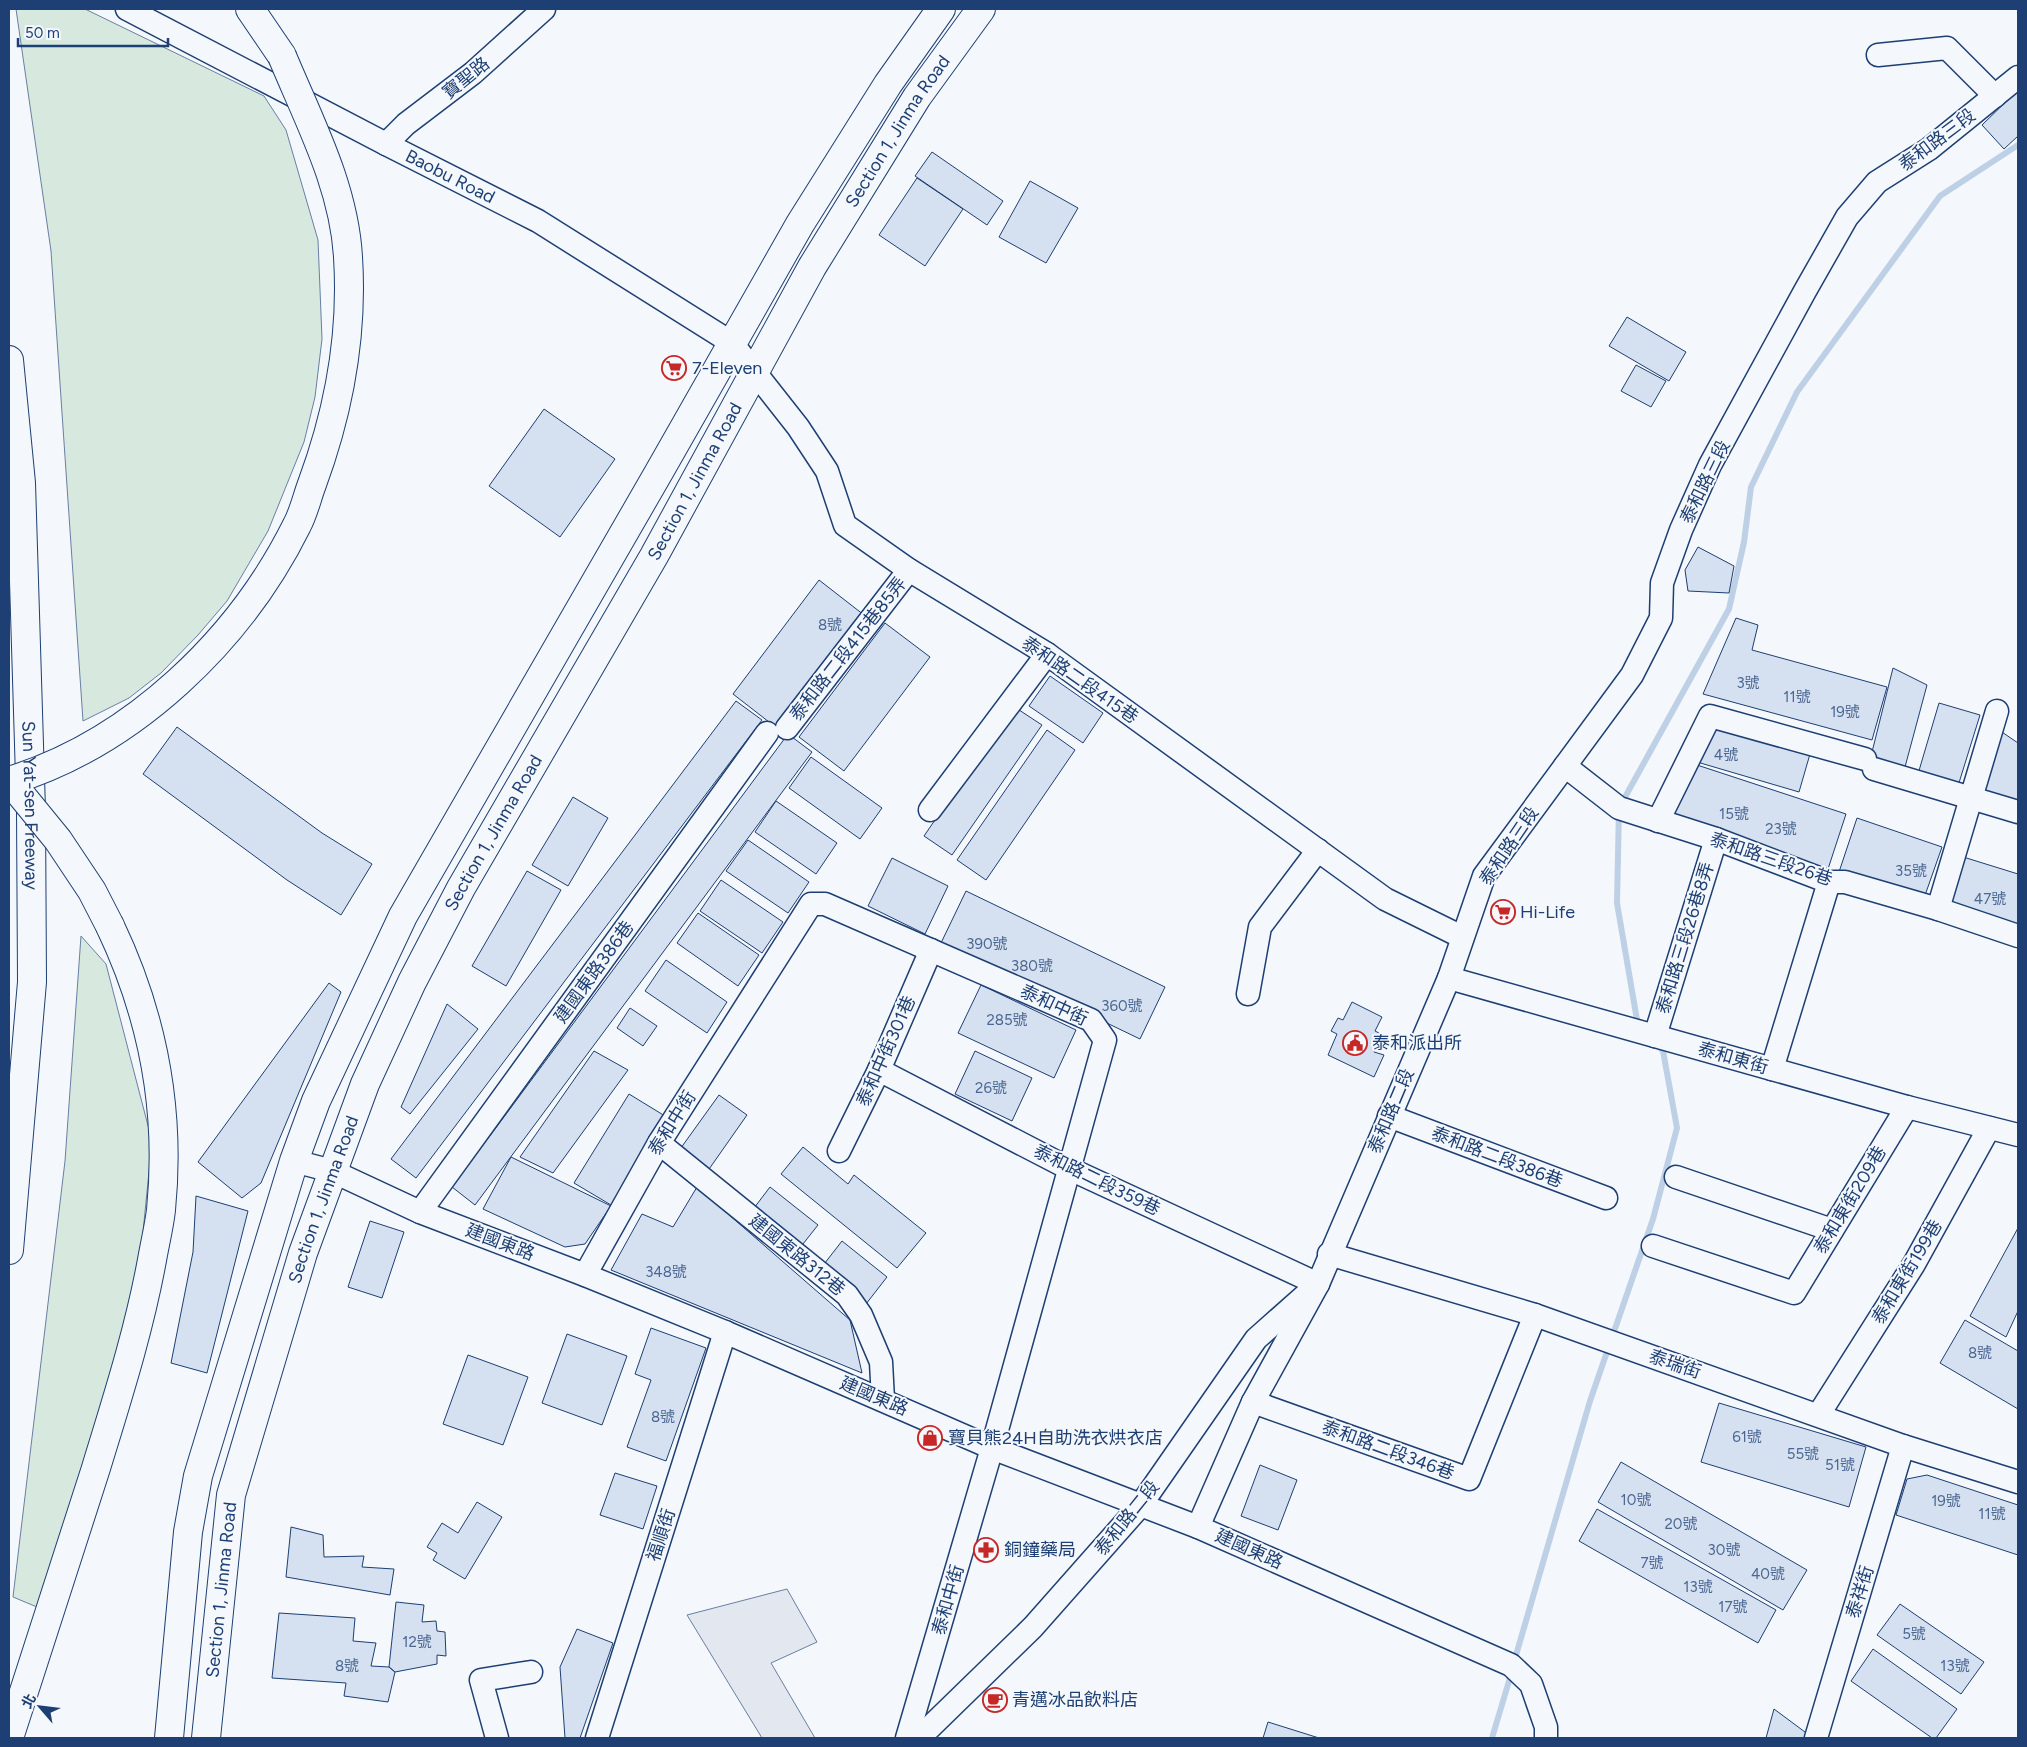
<svg xmlns="http://www.w3.org/2000/svg" width="2027" height="1747" font-family="Figtree,'Noto Sans TC',sans-serif">
	<style>
		.green { fill: #d7e8df; stroke: #687fa3 }
		.parking { fill: #e3e8f0; stroke: #687fa3 }
		.lines { fill: none; stroke-linecap: round; stroke-linejoin: round }
		.stream { stroke: #bed0e5; stroke-width: 6 }
		.building { fill: #d5e0f0; stroke: #1d3f73 }
		.minor-casing { stroke: #1d3f73; stroke-width: 25 }
		.major-casing { stroke: #1d3f73; stroke-width: 30 }
		.highway-casing { stroke: #1d3f73; stroke-width: 30 }
		.minor { stroke: #f4f7fb; stroke-width: 22 }
		.major { stroke: #f4f7fb; stroke-width: 28 }
		.highway { stroke: #f4f7fb; stroke-width: 28 }
		.highway-bridge-casing { stroke: #1d3f73; stroke-width: 30; stroke-linecap: butt }
		.highway-bridge { stroke: #f4f7fb; stroke-width: 28 }
		.labels { text-anchor: middle; stroke-width: 4; stroke-linejoin: round; paint-order: stroke }
		.number-label { font-size: 15px; fill: #4b6792 }
		.street-label { font-size: 18px; fill: #1d3f73; stroke: #f4f7fb }
		.poi-label { font-size: 18px; fill: #1d3f73; stroke: #f4f7fb; text-anchor: start }
	</style>
	<rect width="100%" height="100%" fill="#f4f7fb"/>
	<path class="green" d="M16 9H85L264 96 286 130 318 240 322 339 315 397 304 442 268 531 227 601 198 635 161 673 129 698 83 721 51 251Z
		M81 936 106 964 152 1141 138 1283 49 1612 13 1597 65 1161Z"/>
	<path class="parking" d="M787 1589 817 1642 771 1663 815 1738H762L687 1615Z"/>
	<g class="lines">
		<path class="stream" d="M1641 1025 1637 1020 1617 903 1619 808 1729 609 1744 542 1751 487 1797 392 1940 196 2018 145
			M1514 1662 1590 1401 1653 1219 1677 1128 1663 1051 1657 1044
			M1492 1738 1512 1671"/>
	</g>
	<path class="building" d="M2018 90V136L2004 149 1982 125Z
		M932 152 1003 201 987 225 915 176Z
		M917 178 963 209 925 266 879 235Z
		M1030 181 1078 208 1046 263 999 237Z
		M1627 317 1686 352 1669 381 1609 346Z
		M1636 365 1666 381 1651 407 1621 391Z
		M544 409 615 459 560 537 489 486Z
		M1698 547 1734 566 1729 593 1688 591 1685 570Z
		M819 580 864 615 778 729 733 694Z
		M1736 618 1758 625 1752 650 1887 687 1872 740 1703 694Z
		M885 623 930 657 844 771 799 737Z
		M1893 668 1927 685 1905 767 1871 756Z
		M1050 676 1103 713 1083 743 1029 706Z
		M736 701 762 720 416 1178 391 1159Z
		M1939 703 1980 715 1958 786 1918 774Z
		M1013 706 1042 725 952 855 924 836Z
		M1709 724 1810 754 1799 792 1697 762Z
		M177 727 322 833 372 864 341 915 287 880 143 774Z
		M1996 728 2018 743V805L1979 793Z
		M1047 730 1075 750 986 880 957 860Z
		M788 734 812 752 475 1205 452 1187Z
		M811 757 882 808 860 839 789 788Z
		M1691 763 1846 814 1828 869 1673 818Z
		M573 797 608 818 568 886 532 865Z
		M776 801 837 843 816 874 755 832Z
		M1857 818 1942 847 1923 901 1839 872Z
		M748 840 809 882 788 913 726 871Z
		M1960 856 2018 874V930L1944 907Z
		M892 858 948 886 925 934 868 906Z
		M527 871 561 890 506 986 472 966Z
		M721 880 783 922 762 953 700 911Z
		M966 891 1165 987 1140 1039 941 943Z
		M698 913 759 955 738 986 677 943Z
		M666 960 727 1002 707 1033 645 991Z
		M329 983 341 992 261 1183 242 1198 198 1162Z
		M981 985 1076 1030 1054 1078 958 1033Z
		M1352 1002 1382 1017 1375 1031 1383 1035 1374 1052 1384 1055 1374 1077 1328 1055 1337 1034 1331 1031 1338 1018 1343 1020Z
		M447 1004 478 1029 410 1114 401 1107Z
		M630 1008 657 1026 643 1046 617 1028Z
		M594 1051 628 1070 553 1173 520 1157Z
		M975 1051 1032 1078 1012 1121 955 1094Z
		M629 1094 665 1116 611 1205 574 1183Z
		M719 1095 747 1115 707 1172 678 1152Z
		M803 1147 848 1184 854 1175 926 1233 897 1268 781 1174Z
		M511 1157 611 1206 585 1244 565 1247 483 1209Z
		M697 1187 850 1320 862 1373 611 1270 642 1214 673 1227Z
		M770 1187 818 1225 799 1249 751 1212Z
		M196 1196 248 1211 207 1373 171 1363 193 1252Z
		M370 1221 404 1232 382 1298 348 1287Z
		M2018 1228V1311L2006 1337 1970 1316Z
		M842 1241 887 1277 866 1304 821 1268Z
		M1965 1320 2018 1351V1409L1940 1363Z
		M651 1328 706 1348 666 1461 627 1447 651 1380 635 1374Z
		M567 1334 627 1356 602 1425 542 1403Z
		M468 1355 528 1377 503 1445 443 1424Z
		M1719 1403 1866 1447 1849 1507 1701 1462Z
		M1621 1462 1807 1570 1783 1610 1598 1502Z
		M1260 1465 1297 1480 1278 1530 1241 1516Z
		M615 1473 657 1486 643 1529 600 1515Z
		M1927 1475 2018 1505V1555L1896 1515 1907 1479Z
		M477 1502 502 1517 465 1579 433 1560 437 1553 427 1547 442 1523 458 1533Z
		M1597 1509 1776 1610 1758 1643 1579 1541Z
		M291 1527 323 1535 324 1557 364 1556 362 1567 394 1569 390 1595 286 1577Z
		M396 1602 424 1605 422 1622 436 1621 437 1631 445 1632 446 1656 437 1655V1664L395 1672 389 1667Z
		M1900 1604 1984 1662 1961 1694 1877 1635Z
		M279 1613 355 1618 353 1641 376 1643 371 1666 389 1667 395 1672 388 1702 344 1696 346 1683 272 1678Z
		M577 1629 613 1643 580 1738H565L560 1667Z
		M1873 1649 1957 1709 1936 1738H1932L1851 1681Z
		M1774 1709 1809 1735 1808 1738H1766Z
		M1268 1722 1319 1738H1263Z"/>
	<g class="lines">
		<defs>
			<g id="minor">
				<path id="s1" d="M127 9 386 144 538 221 732 343 798 427 827 471 845 525 909 570 1047 654 1385 899 1462 937"/>
				<path d="M1878 55 1947 48 1995 96"/>
				<path d="M386 144 406 124 473 73 544 9"/>
				<path d="M787 728 909 570"/>
				<path d="M1565 766 1619 808 1716 839 1829 882H1845L1938 909 2018 936"/>
				<path d="M1874 769 2018 812"/>
				<path d="M930 810 1047 654"/>
				<path d="M1658 821 1710 716 1865 759"/>
				<path d="M1938 909 1997 711"/>
				<path d="M1449 978 1907 1107 2018 1135"/>
				<path d="M1248 994 1260 927 1318 850"/>
				<path d="M1655 1036 1716 839"/>
				<path d="M1772 1069 1829 882"/>
				<path d="M879 1070 1070 1169 1318 1284 1256 1339 1140 1506 1033 1627 919 1738"/>
				<path d="M1389 1116 1606 1198"/>
				<path d="M659 1143 847 1295 861 1315 881 1362 883 1400"/>
				<path d="M839 1151 879 1070 931 950"/>
				<path d="M294 1161 332 1171 420 1212 585 1275 725 1332 992 1448 1198 1527 1511 1665 1531 1684 1546 1727V1738"/>
				<path d="M1676 1177 1832 1230"/>
				<path d="M420 1212 767 733"/>
				<path d="M1653 1246 1794 1293 1907 1107"/>
				<path d="M1329 1254 1535 1315 1903 1446 2018 1482"/>
				<path d="M585 1275 659 1143 811 904H825L1091 1020 1105 1040 992 1448 907 1738"/>
				<path d="M1253 1402 1469 1479 1535 1315"/>
				<path d="M1819 1414 1914 1264 1989 1128"/>
				<path d="M1198 1527 1253 1402 1318 1284 1449 978 1484 876 1632 675 1661 618 1662 583 1681 530 1710 465 1805 291 1847 217 1877 182 1929 149 2018 77"/>
				<path d="M497 1738 481 1680 531 1672"/>
				<path d="M597 1738 725 1332"/>
				<path d="M1816 1738 1903 1446"/>
			</g>
			<g id="major">
				<path d="M169 1738 188 1532 198 1476 294 1161 316 1101 403 916 659 472 800 224 888 84 941 9"/>
				<path id="s2" d="M206 1738 231 1495 303 1253 365 1084 412 982 461 888 654 556 812 267 917 97 981 9"/>
			</g>
			<g id="highway">
				<path d="M250 9 282 56"/>
				<path id="s3" d="M9 360 21 483 31 810 32 982 9 1250"/>
				<path d="M9 1738C38 1648 67 1558 96 1468 117 1399 139 1331 152 1260 155 1243 159 1227 161 1210 171 1110 153 1016 110 926"/>
			</g>
		</defs>
		<use href="#minor" class="minor-casing"/>
		<use href="#major" class="major-casing"/>
		<use href="#highway" class="highway-casing"/>
		<use href="#minor" class="minor"/>
		<use href="#major" class="major"/>
		<use href="#highway" class="highway"/>
		<defs>
			<path id="highway-bridge" d="M9 780 58 840 92 891 110 926
				M9 781C133 743 240 640 297 525 304 512 307 497 312 484 339 411 353 335 348 257 344 186 309 121 282 56"/>
		</defs>
		<use href="#highway-bridge" class="highway-bridge-casing"/>
		<use href="#highway-bridge" class="highway-bridge"/>
	</g>
	<defs>
		<symbol id="supermarket-ring" viewBox="-11 -11 22 22"><circle r="9.5" fill="#f4f7fb" stroke="#c62828" stroke-width="1.5"/><path d="M-6-5.5h2.5l.6 2H6L4.5 2H-2.5L-4.4-4H-6ZM-1.5 3.2a1.3 1.3 0 1 0 .1 0ZM3 3.2a1.3 1.3 0 1 0 .1 0Z" fill="#c62828"/></symbol>
		<symbol id="civic-ring" viewBox="-11 -11 22 22"><circle r="9.5" fill="#f4f7fb" stroke="#c62828" stroke-width="1.5"/><path d="M-.6-6.5H3V-4.5H.6V-3L4-1V1h2V6H-6V1h2V-1L-.6-3ZM-1.2 2.5V6h2.4V2.5Z" fill="#c62828"/></symbol>
		<symbol id="shop-ring" viewBox="-11 -11 22 22"><circle r="9.5" fill="#f4f7fb" stroke="#c62828" stroke-width="1.5"/><path d="M-5-2.5h2.3a2.7 3.5 0 0 1 5.4 0H5L5.5 6h-11ZM-1.5-2.5h3a1.5 2.3 0 0 0-3 0Z" fill="#c62828"/></symbol>
		<symbol id="pharmacy-ring" viewBox="-11 -11 22 22"><circle r="9.5" fill="#f4f7fb" stroke="#c62828" stroke-width="1.5"/><path d="M-2-6h4v4h4v4h-4v4h-4v-4h-4v-4h4Z" fill="#c62828"/></symbol>
		<symbol id="cafe-ring" viewBox="-11 -11 22 22"><circle r="9.5" fill="#f4f7fb" stroke="#c62828" stroke-width="1.5"/><path d="M-5.5-4.5H6V0H3Q3 3.5 0 3.5H-2.5Q-5.5 3.5-5.5 0ZM3-3.2v2h1.7v-2ZM-6 4.5H4V6H-6Z" fill="#c62828"/></symbol>
	</defs>
	<g fill-rule="evenodd">
		<use href="#supermarket-ring" x="660" y="354" width="28" height="28"/>
		<use href="#supermarket-ring" x="1489" y="898" width="28" height="28"/>
		<use href="#civic-ring" x="1341" y="1029" width="28" height="28"/>
		<use href="#shop-ring" x="916" y="1424" width="28" height="28"/>
		<use href="#pharmacy-ring" x="972" y="1536" width="28" height="28"/>
		<use href="#cafe-ring" x="981" y="1686" width="28" height="28"/>
	</g>
	<g class="labels">
		<g class="number-label">
			<text x="830" y="630">8號</text>
			<text x="1748" y="688">3號</text>
			<text x="1797" y="702">11號</text>
			<text x="1845" y="717">19號</text>
			<text x="1726" y="760">4號</text>
			<text x="1734" y="819">15號</text>
			<text x="1781" y="834">23號</text>
			<text x="1911" y="876">35號</text>
			<text x="1990" y="904">47號</text>
			<text x="987" y="949">390號</text>
			<text x="1032" y="971">380號</text>
			<text x="1122" y="1011">360號</text>
			<text x="1007" y="1025">285號</text>
			<text x="991" y="1093">26號</text>
			<text x="666" y="1277">348號</text>
			<text x="1980" y="1358">8號</text>
			<text x="663" y="1422">8號</text>
			<text x="1747" y="1442">61號</text>
			<text x="1803" y="1459">55號</text>
			<text x="1840" y="1470">51號</text>
			<text x="1636" y="1505">10號</text>
			<text x="1946" y="1506">19號</text>
			<text x="1992" y="1519">11號</text>
			<text x="1681" y="1529">20號</text>
			<text x="1724" y="1555">30號</text>
			<text x="1652" y="1568">7號</text>
			<text x="1768" y="1579">40號</text>
			<text x="1698" y="1592">13號</text>
			<text x="1733" y="1612">17號</text>
			<text x="1914" y="1639">5號</text>
			<text x="417" y="1647">12號</text>
			<text x="347" y="1671">8號</text>
			<text x="1955" y="1671">13號</text>
		</g>
		<g class="street-label">
			<text transform="translate(466 78) rotate(-39)" y="6">寶聖路</text>
			<text dy="6" stroke="none"><textPath href="#s2" startOffset="1769">Section 1, Jinma Road</textPath></text>
			<text transform="translate(1937 140) rotate(-37)" y="6">泰和路三段</text>
			<text dy="6" stroke="none"><textPath href="#s1" startOffset="364">Baobu Road</textPath></text>
			<text dy="6" stroke="none"><textPath href="#s2" startOffset="1364">Section 1, Jinma Road</textPath></text>
			<text transform="translate(1705 482) rotate(-64)" y="6">泰和路三段</text>
			<text transform="translate(848 649) rotate(-52)" y="6">泰和路二段415巷85弄</text>
			<text transform="translate(1080 680) rotate(35)" y="6">泰和路二段415巷</text>
			<text dy="6" stroke="none"><textPath href="#s3" startOffset="446">Sun Yat-sen Freeway</textPath></text>
			<text dy="6" stroke="none"><textPath href="#s2" startOffset="959">Section 1, Jinma Road</textPath></text>
			<text transform="translate(1509 846) rotate(-56)" y="6">泰和路三段</text>
			<text transform="translate(1771 859) rotate(19)" y="6">泰和路三段26巷</text>
			<text transform="translate(1685 938) rotate(-73)" y="6">泰和路三段26巷8弄</text>
			<text transform="translate(594 972) rotate(-54)" y="6">建國東路386巷</text>
			<text transform="translate(1054 1005) rotate(25)" y="6">泰和中街</text>
			<text transform="translate(886 1051) rotate(-66)" y="6">泰和中街301巷</text>
			<text transform="translate(1733 1058) rotate(16)" y="6">泰和東街</text>
			<text transform="translate(1391 1111) rotate(-67)" y="6">泰和路二段</text>
			<text transform="translate(672 1123) rotate(-58)" y="6">泰和中街</text>
			<text transform="translate(1497 1157) rotate(21)" y="6">泰和路二段386巷</text>
			<text transform="translate(1097 1180) rotate(26)" y="6">泰和路二段359巷</text>
			<text dy="6" stroke="none"><textPath href="#s2" startOffset="554">Section 1, Jinma Road</textPath></text>
			<text transform="translate(1850 1200) rotate(-59)" y="6">泰和東街209巷</text>
			<text transform="translate(500 1242) rotate(21)" y="6">建國東路</text>
			<text transform="translate(797 1255) rotate(39)" y="6">建國東路312巷</text>
			<text transform="translate(1907 1272) rotate(-59)" y="6">泰和東街199巷</text>
			<text transform="translate(1675 1364) rotate(19)" y="6">泰瑞街</text>
			<text transform="translate(874 1396) rotate(23)" y="6">建國東路</text>
			<text transform="translate(1388 1450) rotate(20)" y="6">泰和路二段346巷</text>
			<text transform="translate(1127 1518) rotate(-51)" y="6">泰和路二段</text>
			<text transform="translate(661 1535) rotate(-72)" y="6">福順街</text>
			<text transform="translate(1249 1549) rotate(24)" y="6">建國東路</text>
			<text dy="6" stroke="none"><textPath href="#s2" startOffset="149">Section 1, Jinma Road</textPath></text>
			<text transform="translate(1860 1592) rotate(-73)" y="6">泰祥街</text>
			<text transform="translate(948 1600) rotate(-74)" y="6">泰和中街</text>
		</g>
		<g class="poi-label">
			<text x="692" y="374">7-Eleven</text>
			<text x="1520" y="918">Hi-Life</text>
			<text x="1372" y="1049">泰和派出所</text>
			<text x="948" y="1444">寶貝熊24H自助洗衣烘衣店</text>
			<text x="1004" y="1556">銅鐘藥局</text>
			<text x="1012" y="1706">青邁冰品飲料店</text>
		</g>
	</g>
	<rect width="2027" height="1747" fill="none" stroke="#1d3f73" stroke-width="20"/>
	<g transform="translate(40 1707) rotate(298)" stroke="#f4f7fb" stroke-width="4" paint-order="stroke">
	<path d="M0-4L9 19L0 12L-9 19Z" fill="#1d3f73"/>
	<text y="-8" font-size="14" font-weight="bold" text-anchor="middle" fill="#1d3f73">北</text>
	</g>
	<path d="M18 38v8h150v-8" fill="none" stroke="#1d3f73" stroke-width="2.5"/>
	<text x="25" y="38" font-size="15" fill="#1d3f73" stroke="#f4f7fb" stroke-width="4" paint-order="stroke">50 m</text>
</svg>
